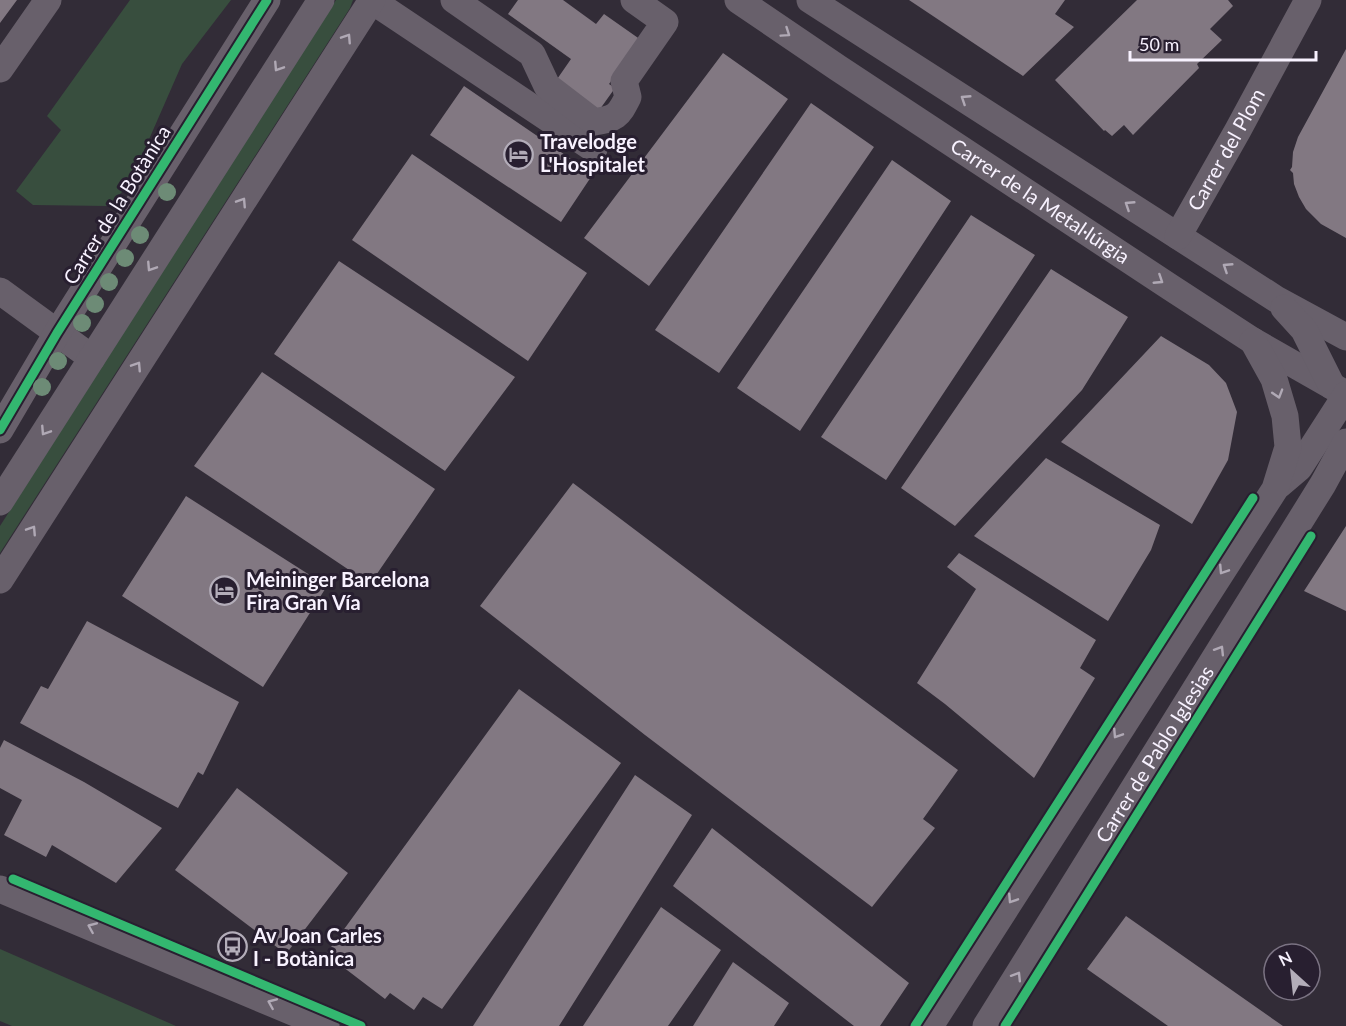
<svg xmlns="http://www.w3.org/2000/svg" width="1346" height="1026" font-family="Lato,sans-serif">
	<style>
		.green { fill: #384e3e }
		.building { fill: #827882 }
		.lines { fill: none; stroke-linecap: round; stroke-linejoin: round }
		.minor { stroke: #68606b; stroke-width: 27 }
		.cycleway-casing { stroke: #281f30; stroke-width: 13 }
		.cycleway { stroke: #33b770; stroke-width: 9 }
		.tree { fill: #6d8b76 }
		.oneway { stroke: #b0a9b5 }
		.labels { text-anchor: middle; stroke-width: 6; stroke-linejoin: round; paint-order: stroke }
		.poi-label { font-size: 20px; font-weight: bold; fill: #f8f2ff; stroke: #281f30; text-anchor: start }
		.street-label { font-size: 20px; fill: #f8f2ff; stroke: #281f30 }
	</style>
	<rect width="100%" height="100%" fill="#322c37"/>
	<path class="green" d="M130 0H231L182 64 129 185 108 206 33 205 16 191 61 130 47 116Z
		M336 0H353L350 8 0 553V526Z
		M0 949 176 1026H12L0 1021Z"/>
	<path class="building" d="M0 0H17L0 23Z
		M518 0H563L596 24 604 14 641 40 609 84 615 88 595 116 553 85 571 59 508 14Z
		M909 0H1065L1055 14 1074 27 1023 76Z
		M1137 0H1228L1233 6 1210 29 1222 40 1197 64 1199 68 1133 135 1124 125 1112 136 1105 130 1104 131 1055 80Z
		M1346 49V238L1321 224 1306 209 1299 197 1294 184 1293 173 1290 170 1292 167 1293 152 1298 137Z
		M723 53 788 99 649 286 584 238Z
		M464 86 593 174 561 222 430 135Z
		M811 103 874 147 719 373 655 330Z
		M412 154 587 273 528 361 352 240Z
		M892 160 951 201 800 431 737 388Z
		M971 215 1035 255 886 480 821 437Z
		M339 261 515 377 445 471 274 354Z
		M1051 269 1128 317 1082 390 955 526 901 488Z
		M1161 336 1209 365 1226 383 1237 412 1228 460 1192 524 1061 442Z
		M262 372 435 489 370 584 194 466Z
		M1046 458 1160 525 1151 550 1108 621 974 536Z
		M573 483 740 609 958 770 923 819 935 828 872 907 645 735 480 606Z
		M186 496 327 586 263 687 122 596Z
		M1346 526V611L1304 591Z
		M959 553 1096 640 1080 668 1095 678 1034 778 945 704 917 683 976 589 947 567Z
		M87 621 239 702 203 775 198 772 178 808 20 723 41 686 48 689Z
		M519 689 621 763 442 1009 423 997 414 1010 390 993 385 999 326 954Z
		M4 740 84 782 162 828 116 883 52 845 46 857 4 835 22 800 0 788V748Z
		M635 775 692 815 559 1026H473Z
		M237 788 348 873 286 954 175 870Z
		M712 828 909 983 880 1026H854L673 886Z
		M661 907 721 950 668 1026H583Z
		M1126 916 1283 1026H1168L1087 969Z
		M733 962 789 1003 774 1026H693Z"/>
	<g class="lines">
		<g class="minor">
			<path d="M371 0 594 149"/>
			<path d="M454 0 532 54 547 86 594 122C616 118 618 117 628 97L624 81 665 22 634 0"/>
			<path id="s1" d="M738 0 838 68 1170 287 1253 341 1346 394"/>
			<path d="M810 0 1276 299 1346 337"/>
			<path d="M0 69 48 0"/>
			<path id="s2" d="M1178 236 1238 130 1308 0"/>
			<path d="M0 291 92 358"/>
			<path d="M1284 308 1304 330 1332 386"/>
			<path d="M0 430 57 333 267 0"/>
			<path d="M1279 485 1299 468 1346 395"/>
			<path d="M0 502 321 0"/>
			<path d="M0 580 372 0"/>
			<path d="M0 889 326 1026"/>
			<path d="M930 1026 1275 489 1288 447 1285 416 1274 379 1253 341"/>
			<path id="s3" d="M986 1026 1323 484 1346 442"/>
		</g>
		<defs>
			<path id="cycleway" d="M0 430 57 333 267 0
				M13 879 361 1026
				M915 1026 1253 498
				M1005 1026 1311 536"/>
		</defs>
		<use href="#cycleway" class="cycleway-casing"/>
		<use href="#cycleway" class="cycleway"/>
	</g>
	<g class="tree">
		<circle cx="167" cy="192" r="9"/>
		<circle cx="140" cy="235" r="9"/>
		<circle cx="125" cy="258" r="9"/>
		<circle cx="109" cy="282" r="9"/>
		<circle cx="95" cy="304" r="9"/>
		<circle cx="82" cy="323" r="9"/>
		<circle cx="58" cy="361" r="9"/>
		<circle cx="42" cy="387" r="9"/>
	</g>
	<defs><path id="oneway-chevron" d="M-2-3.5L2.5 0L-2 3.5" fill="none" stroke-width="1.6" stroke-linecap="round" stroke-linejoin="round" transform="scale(1.5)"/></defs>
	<g class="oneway">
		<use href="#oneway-chevron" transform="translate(786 33) rotate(34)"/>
		<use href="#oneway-chevron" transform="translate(347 38) rotate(-57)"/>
		<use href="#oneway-chevron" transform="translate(278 67) rotate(123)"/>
		<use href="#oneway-chevron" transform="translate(965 99) rotate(-147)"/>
		<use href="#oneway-chevron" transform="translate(242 202) rotate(-57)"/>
		<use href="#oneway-chevron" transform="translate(1129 205) rotate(-147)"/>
		<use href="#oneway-chevron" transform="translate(151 267) rotate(123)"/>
		<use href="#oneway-chevron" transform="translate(1227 267) rotate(-147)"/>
		<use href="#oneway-chevron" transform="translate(1159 280) rotate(33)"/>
		<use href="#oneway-chevron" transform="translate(137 366) rotate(-57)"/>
		<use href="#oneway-chevron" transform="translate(1278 394) rotate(73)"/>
		<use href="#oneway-chevron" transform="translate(45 431) rotate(123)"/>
		<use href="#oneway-chevron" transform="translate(32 530) rotate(-57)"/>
		<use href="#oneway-chevron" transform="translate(1223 570) rotate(123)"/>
		<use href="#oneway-chevron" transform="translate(1220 650) rotate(-58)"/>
		<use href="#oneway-chevron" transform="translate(1117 734) rotate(123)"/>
		<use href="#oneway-chevron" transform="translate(1012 899) rotate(123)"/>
		<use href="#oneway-chevron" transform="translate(92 927) rotate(-157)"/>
		<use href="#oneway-chevron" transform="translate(1017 976) rotate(-58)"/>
		<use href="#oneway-chevron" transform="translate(272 1003) rotate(-157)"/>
	</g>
	<defs>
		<symbol id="hotel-ring" viewBox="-11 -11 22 22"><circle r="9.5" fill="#281f30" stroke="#b3adb9" stroke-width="1.5"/><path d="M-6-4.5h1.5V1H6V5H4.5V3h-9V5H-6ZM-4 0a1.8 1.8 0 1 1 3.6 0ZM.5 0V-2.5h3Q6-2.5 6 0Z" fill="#b3adb9"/></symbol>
		<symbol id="bus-ring" viewBox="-11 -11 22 22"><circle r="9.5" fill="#281f30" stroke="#b3adb9" stroke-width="1.5"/><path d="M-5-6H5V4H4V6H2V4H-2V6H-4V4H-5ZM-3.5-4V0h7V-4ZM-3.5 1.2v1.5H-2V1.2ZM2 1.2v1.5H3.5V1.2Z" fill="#b3adb9"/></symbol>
	</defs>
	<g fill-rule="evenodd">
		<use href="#hotel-ring" x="502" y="138" width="33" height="33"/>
		<use href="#hotel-ring" x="208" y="574" width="33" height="33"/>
		<use href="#bus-ring" x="216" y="930" width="33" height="33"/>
	</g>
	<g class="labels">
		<g class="poi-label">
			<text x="540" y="149">Travelodge<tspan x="540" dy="23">L'Hospitalet</tspan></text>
			<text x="246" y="587">Meininger Barcelona<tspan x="246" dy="23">Fira Gran Vía</tspan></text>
			<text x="253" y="943">Av Joan Carles<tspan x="253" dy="23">I - Botànica</tspan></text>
		</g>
		<g class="street-label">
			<text dy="7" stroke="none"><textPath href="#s2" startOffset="99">Carrer del Plom</textPath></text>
			<text dy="7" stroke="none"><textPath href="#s1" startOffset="363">Carrer de la Metal·lúrgia</textPath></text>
			<text transform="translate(117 205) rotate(-58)" y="7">Carrer de la Botànica</text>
			<text dy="7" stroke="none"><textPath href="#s3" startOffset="320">Carrer de Pablo Iglesias</textPath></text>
		</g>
	</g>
	<g transform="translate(1292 972) rotate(333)"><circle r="28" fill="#281f30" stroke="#7b7383" stroke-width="1.5"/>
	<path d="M0-4.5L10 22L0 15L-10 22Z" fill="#b3adb9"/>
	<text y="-9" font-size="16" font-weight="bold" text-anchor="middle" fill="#f8f2ff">N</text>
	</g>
	<path d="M1130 51v9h186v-9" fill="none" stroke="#f8f2ff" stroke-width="3"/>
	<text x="1139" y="51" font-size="18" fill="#f8f2ff" stroke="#281f30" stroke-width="4.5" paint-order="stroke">50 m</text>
</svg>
